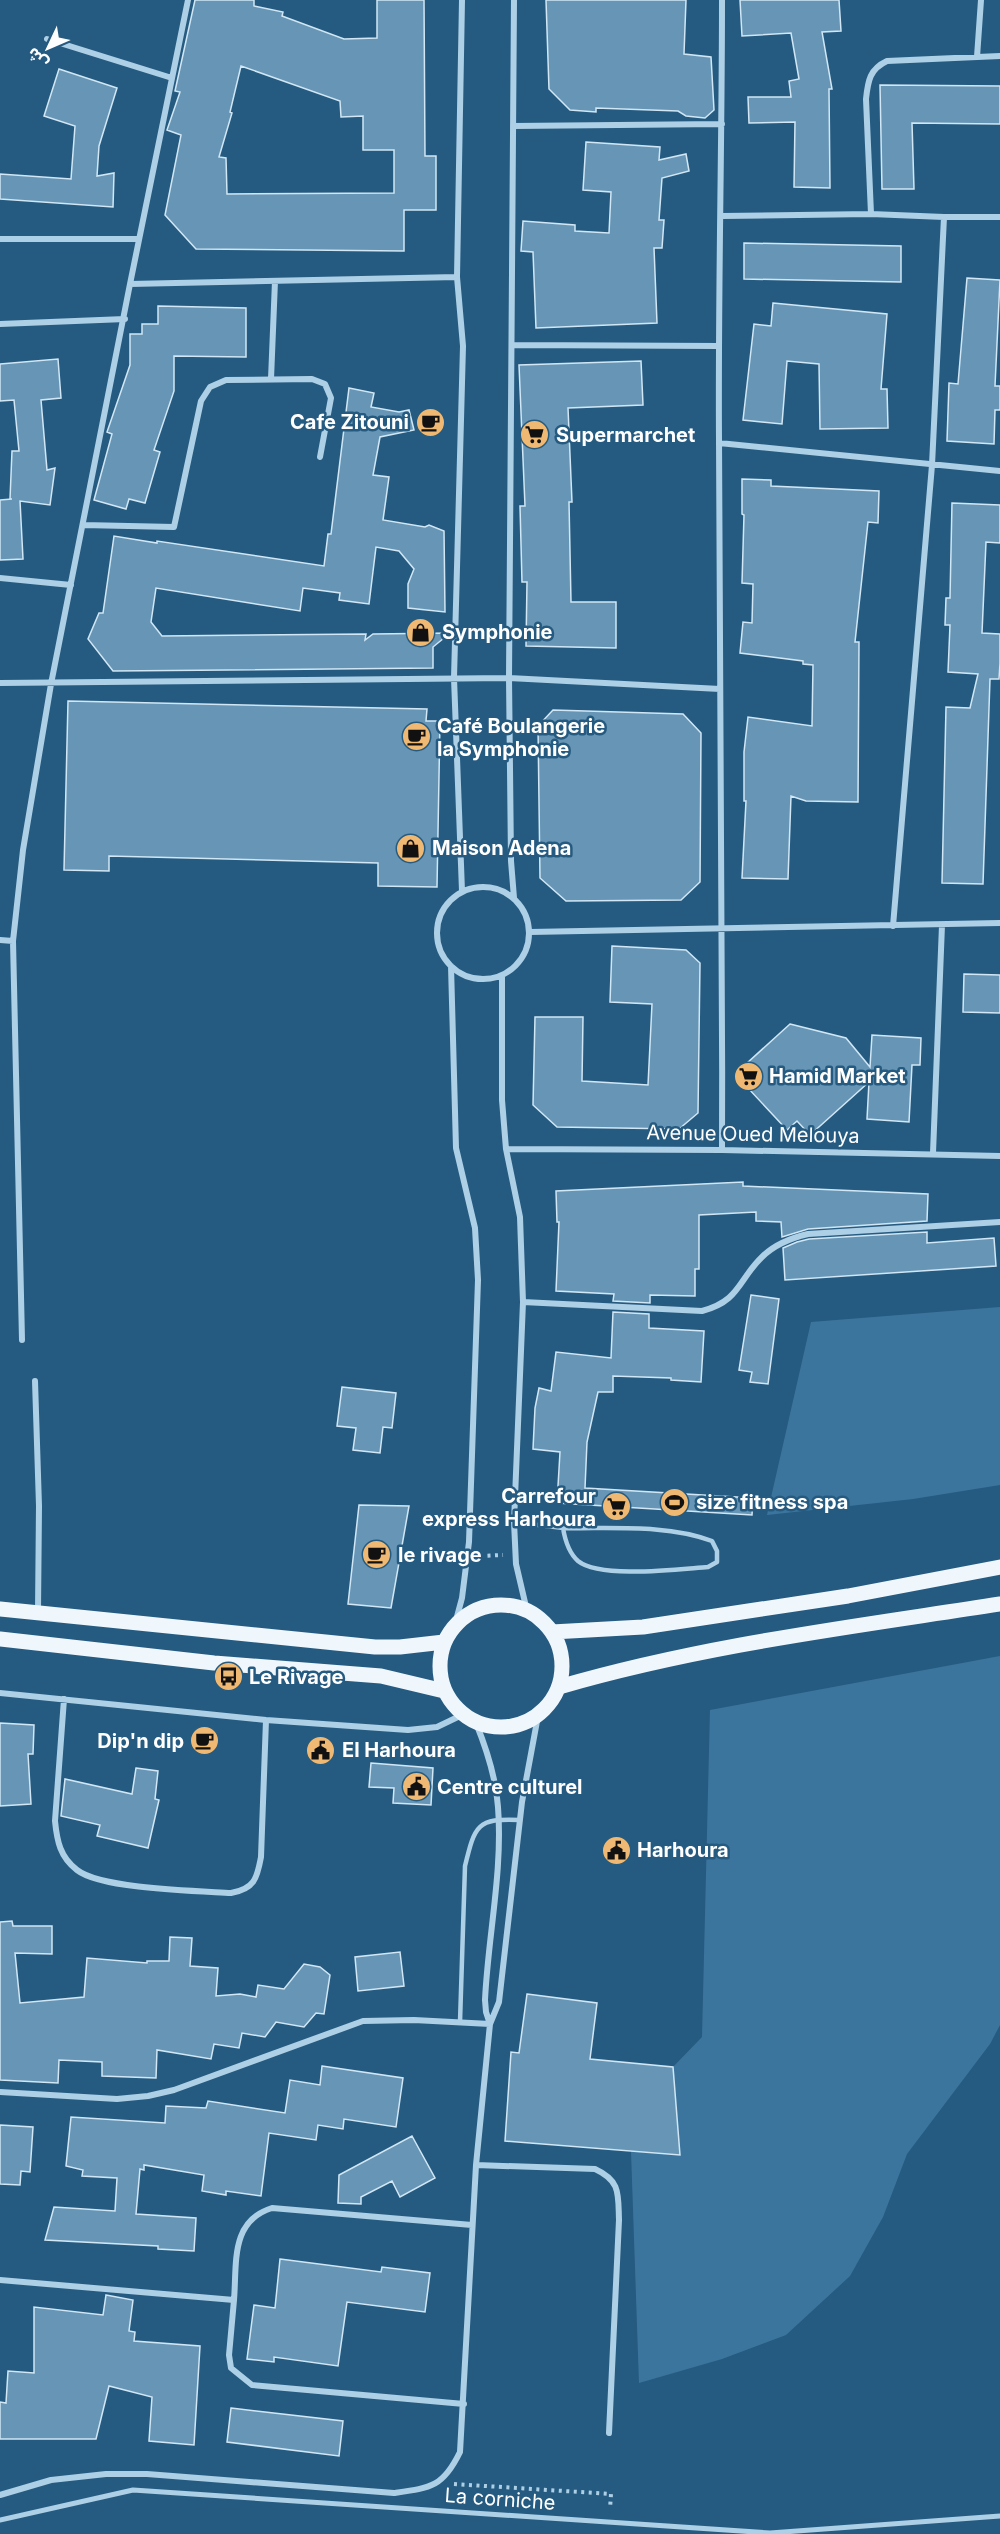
<svg xmlns="http://www.w3.org/2000/svg" width="1000" height="2534" font-family="Inter,'Noto Sans Arabic',sans-serif">
	<style>
		.green { fill: #3b759e }
		.building { fill: #6795b5; stroke: #d1e7f5; stroke-width: 1.5; fill-rule: evenodd }
		.lines { fill: none; stroke-linecap: round; stroke-linejoin: round }
		.path { stroke: #aed0e6; stroke-width: 4; stroke-dasharray: 3 4.5; stroke-linecap: butt }
		.service { stroke: #aed0e6; stroke-width: 4.5 }
		.pedestrian { stroke: #aed0e6; stroke-width: 5 }
		.minor { stroke: #aed0e6; stroke-width: 6 }
		.primary { stroke: #eff7fd; stroke-width: 15 }
		.labels { text-anchor: middle; stroke-width: 5; stroke-linejoin: round; paint-order: stroke }
		.poi-label { font-size: 20px; font-weight: bold; fill: #fff; stroke: #265b81; text-anchor: start }
		.street-label { font-size: 20px; fill: #fff; stroke: #265b81 }
	</style>
	<rect width="100%" height="100%" fill="#265b81"/>
	<path class="green" d="M1000 1307V1485L913 1499 767 1515 811 1322Z
		M1000 1656V2025L990 2044 907 2154 883 2217 850 2276 786 2335 722 2359 639 2383 631 2151 680 2155 673 2067 702 2037 710 1710Z"/>
	<path class="building" d="M195 0H254V6L283 12 282 16 344 39 377 38V0H424L425 156H436V210H404V251L196 249 165 215 181 135 167 130 180 92 175 91ZM241 66 340 101 341 117 363 116V150H394V193L227 194 226 158 219 157 232 113 230 112Z
		M546 0H686L684 54 711 57 714 110 705 118 686 116 678 111 596 108V112L570 110 549 89Z
		M740 0H839L841 31 822 32 832 89H829L830 188 794 187 795 122 749 123 748 97H791L789 81 799 79 791 33 742 36Z
		M59 69 117 88 99 146 97 176 114 173 113 207 0 199V174L71 179 75 126 44 116Z
		M880 85 1000 86V124L912 123 914 189H882Z
		M586 142 660 147 659 160 686 154 689 171 662 178 659 220H664L662 248H654L657 323 536 328 533 252 521 251 523 221 575 225V231L609 233 611 192 583 190Z
		M744 243 901 246V282L744 279Z
		M967 278 1000 280 995 386H1000V410H995L994 444 947 441 949 383 958 384Z
		M773 303 887 314 881 389H887L888 428 820 429 819 364 787 361 782 424 743 420 754 324 771 326Z
		M158 306 246 308V357L174 356V391L154 450 160 452 145 503 129 499 126 509 94 500 112 434 107 432 130 365V334H142V324H158Z
		M58 359 61 398 41 400 47 470 55 468 50 505 20 501 23 559 0 560V500L12 499H10L12 451H19L14 400 0 401V364Z
		M641 361 643 405 568 408 572 502H569L571 602H616V648L526 646 527 582H522L520 506H525L519 365Z
		M349 388 374 393 371 407 399 412 409 410 414 430 380 437 373 475 389 477 383 520 425 527 429 525 444 531 445 612 408 608V584L414 569 399 551 376 547 369 604 339 600 340 593 303 588 300 611 156 588 151 622 162 636 366 634 365 640 373 634 450 633 433 647V668L113 671 88 639 99 613H103L114 536 157 543V541L324 566 328 534H331Z
		M742 479 771 480V486L879 491 878 523 868 522 855 642H859L858 802 806 801 791 796 788 879 742 878 746 801H744V752L748 717 812 726 813 665 803 664V661L740 653 743 622 752 623 753 584 742 583 744 515 742 514Z
		M952 503 1000 505V543L986 542 982 633 1000 634V663L999 679H990L983 884 942 883 946 707 970 708 978 674 948 672 950 625H945L946 598H950Z
		M68 701 427 709 426 721H440L437 887 378 886V863L109 856V871L64 870Z
		M553 710 683 714 701 733 700 882 681 900 566 901 540 878 538 726Z
		M612 946 686 950 700 963 698 1113 679 1129 557 1127 533 1105 535 1017H583L582 1081 648 1085 652 1004 610 1002Z
		M964 974 1000 975V1013L963 1012Z
		M790 1024 846 1038 870 1067 872 1035 921 1038 920 1065H912L909 1122 867 1119 869 1082 810 1135 797 1121 787 1130 735 1074Z
		M743 1182V1186L928 1194 927 1221 808 1229 782 1237 781 1222 756 1221V1212L699 1215V1269H695V1296L650 1295V1303L613 1301 614 1294 556 1291 559 1222H557L556 1191Z
		M927 1232V1243L994 1238 996 1266 785 1280 783 1248 797 1242 809 1239Z
		M751 1295 779 1299 768 1384 750 1382 752 1372 739 1370Z
		M613 1312 649 1314V1328L704 1331 701 1382 671 1380V1378L613 1376V1392H598L587 1442 585 1488 753 1498 752 1515 557 1503 560 1452 533 1449 535 1408 539 1388 551 1391 556 1352 611 1358Z
		M342 1387 396 1393 392 1428 383 1427 380 1453 353 1450 356 1428 337 1426Z
		M359 1505 409 1506 391 1608 348 1604Z
		M0 1723 34 1725 33 1754H28L31 1804 0 1806Z
		M371 1763 433 1768 431 1805 393 1803 394 1788 369 1787Z
		M136 1768 158 1771 155 1799 159 1800 148 1848 97 1836 100 1825 61 1816 65 1779 132 1794Z
		M12 1921 13 1926H52V1954L15 1953 20 2003 84 1997 87 1958 147 1963V1961H169L170 1937 192 1938 190 1966 218 1968 216 1996 240 1994 256 1997 258 1985 284 1989 304 1964 320 1967 330 1975 324 2014 316 2013 304 2027 276 2022 265 2037 242 2033 239 2048 214 2044 211 2059 157 2050 156 2078 102 2076V2062L59 2060 58 2083 0 2080V1922Z
		M400 1952 404 1986 358 1991 355 1957Z
		M527 1994 597 2003 590 2059 673 2067 680 2155 505 2141 511 2052 519 2053Z
		M322 2066 403 2078 396 2127 344 2119 343 2129 318 2125 316 2140 269 2133 261 2196 226 2191V2195L202 2191 204 2175 144 2165V2170L140 2169 136 2214 196 2218 194 2251 158 2249V2246L45 2240 54 2207 115 2211 117 2178 82 2176 83 2170 66 2166 71 2117 165 2123 166 2106 206 2108 208 2101 285 2113 290 2080 320 2085Z
		M0 2125 33 2127 30 2172 21 2171 20 2185 0 2184Z
		M412 2136 435 2178 400 2197 392 2181 361 2197V2204L338 2203 339 2175Z
		M280 2259 381 2272 382 2267 430 2273 425 2312 347 2302 338 2366 274 2357V2362L247 2359 254 2305 275 2308Z
		M106 2295 133 2300 129 2331 135 2332 134 2341 200 2346 194 2445 149 2441 152 2397 109 2386 96 2439H0V2402L6 2403 8 2371 34 2373V2307L103 2315Z
		M231 2408 343 2421 339 2456 227 2442Z"/>
	<g class="lines">
		<path class="path" d="M480 1556 503 1555
			M454 2484 611 2494 610 2509"/>
		<path class="service" d="M514 1522 563 1528C565 1540 569 1553 578 1561 600 1579 679 1569 708 1567L717 1562V1551L712 1541C667 1524 611 1529 563 1528
			M460 2022 465 1866C475 1825 477 1818 520 1820"/>
		<path class="pedestrian" d="M0 2520 133 2490 770 2533 1000 2516"/>
		<path class="minor" d="M188 0 130 284 457 277
			M462 0 457 277 463 346 454 678 462 891
			M47 39 172 78
			M977 57 981 0
			M513 126 722 124
			M871 214 866 99C868 80 870 69 887 61L1000 56
			M722 216 871 214 944 217
			M0 239H138
			M0 324 125 319
			M512 345 719 346
			M271 379 275 281
			M719 443 1000 471
			M83 525 174 527 201 401 210 387 226 380 312 379 325 384 331 398 320 457
			M0 578 71 585
			M0 683 509 678 720 689
			M437 933a46 46 0 1 1 92 0a46 46 0 1 1-92 0Z
			M514 898 511 861 509 678 514 0
			M893 926 932 465 944 217H1000
			M530 932 1000 923
			M0 940 13 941 23 850 51 684 130 284
			M13 941 22 1340
			M451 966 456 1148 475 1228 478 1280 469 1542 462 1598 455 1624
			M502 975V1100L506 1149 520 1217 523 1302 514 1522 516 1564 527 1611
			M506 1149 722 1150 1000 1156
			M722 1150C723 913 719 676 719 439 718 293 722 146 722 0
			M933 1153 942 925
			M523 1302 702 1311C740 1301 738 1280 762 1257 775 1244 791 1238 808 1234L1000 1222
			M35 1381 39 1506 38 1611
			M0 1693 266 1720 408 1730 437 1727 462 1715
			M64 1699 55 1821C57 1841 60 1857 77 1870 101 1889 197 1891 231 1893 254 1889 257 1879 261 1857L266 1720
			M476 1723C487 1750 496 1778 498 1807 503 1871 488 1936 485 2000L486 2012 490 2024
			M0 2092 117 2099 148 2096 174 2090 363 2021 414 2020 490 2024
			M476 2165 595 2169C621 2181 618 2194 619 2220L609 2433
			M0 2280 234 2300 229 2355 231 2368 252 2385 464 2404
			M234 2300C237 2263 230 2221 272 2208L472 2225
			M0 2495 51 2480 106 2474H147L394 2493C431 2488 443 2487 460 2452L476 2165 490 2024 499 2002 522 1802 538 1716"/>
		<path class="primary" d="M440 1666a61 61 0 1 1 122 0a61 61 0 1 1-122 0Z
			M0 1609 375 1647H400L444 1642
			M552 1632 643 1627 848 1596 1000 1567
			M0 1639 214 1663 381 1676 444 1691
			M559 1687C703 1645 852 1627 1000 1604"/>
	</g>
	<defs>
		<symbol id="cafe-disc" viewBox="-11 -11 22 22"><circle r="9.5" fill="#efb973" stroke="#265b81"/><path d="M-5.5-4.5H6V0H3Q3 3.5 0 3.5H-2.5Q-5.5 3.5-5.5 0ZM3-3.2v2h1.7v-2ZM-6 4.5H4V6H-6Z" fill="#111"/></symbol>
		<symbol id="supermarket-disc" viewBox="-11 -11 22 22"><circle r="9.5" fill="#efb973" stroke="#265b81"/><path d="M-6-5.5h2.5l.6 2H6L4.5 2H-2.5L-4.4-4H-6ZM-1.5 3.2a1.3 1.3 0 1 0 .1 0ZM3 3.2a1.3 1.3 0 1 0 .1 0Z" fill="#111"/></symbol>
		<symbol id="shop-disc" viewBox="-11 -11 22 22"><circle r="9.5" fill="#efb973" stroke="#265b81"/><path d="M-5-2.5h2.3a2.7 3.5 0 0 1 5.4 0H5L5.5 6h-11ZM-1.5-2.5h3a1.5 2.3 0 0 0-3 0Z" fill="#111"/></symbol>
		<symbol id="stadium-disc" viewBox="-11 -11 22 22"><circle r="9.5" fill="#efb973" stroke="#265b81"/><path d="M0-5a6.5 5 0 1 0 0 10a6.5 5 0 1 0 0-10ZM-3.5-1.8h7v3.6h-7Z" fill="#111"/></symbol>
		<symbol id="bus-disc" viewBox="-11 -11 22 22"><circle r="9.5" fill="#efb973" stroke="#265b81"/><path d="M-5-6H5V4H4V6H2V4H-2V6H-4V4H-5ZM-3.5-4V0h7V-4ZM-3.5 1.2v1.5H-2V1.2ZM2 1.2v1.5H3.5V1.2Z" fill="#111"/></symbol>
		<symbol id="civic-disc" viewBox="-11 -11 22 22"><circle r="9.5" fill="#efb973" stroke="#265b81"/><path d="M-.6-6.5H3V-4.5H.6V-3L4-1V1h2V6H-6V1h2V-1L-.6-3ZM-1.2 2.5V6h2.4V2.5Z" fill="#111"/></symbol>
	</defs>
	<g fill-rule="evenodd">
		<use href="#cafe-disc" x="414" y="406" width="33" height="33"/>
		<use href="#supermarket-disc" x="518" y="418" width="33" height="33"/>
		<use href="#shop-disc" x="404" y="616" width="33" height="33"/>
		<use href="#cafe-disc" x="400" y="720" width="33" height="33"/>
		<use href="#shop-disc" x="394" y="832" width="33" height="33"/>
		<use href="#supermarket-disc" x="732" y="1060" width="33" height="33"/>
		<use href="#stadium-disc" x="658" y="1486" width="33" height="33"/>
		<use href="#supermarket-disc" x="600" y="1490" width="33" height="33"/>
		<use href="#cafe-disc" x="360" y="1538" width="33" height="33"/>
		<use href="#bus-disc" x="212" y="1660" width="33" height="33"/>
		<use href="#cafe-disc" x="188" y="1724" width="33" height="33"/>
		<use href="#civic-disc" x="304" y="1734" width="33" height="33"/>
		<use href="#civic-disc" x="400" y="1770" width="33" height="33"/>
		<use href="#civic-disc" x="600" y="1834" width="33" height="33"/>
	</g>
	<g class="labels">
		<g class="poi-label">
			<text x="409" y="429" text-anchor="end">Cafe Zitouni</text>
			<text x="556" y="442">Supermarchet</text>
			<text x="442" y="639">Symphonie</text>
			<text x="437" y="733">Café Boulangerie<tspan x="437" dy="23">la Symphonie</tspan></text>
			<text x="432" y="855">Maison Adena</text>
			<text x="769" y="1083">Hamid Market</text>
			<text x="596" y="1503" text-anchor="end">Carrefour<tspan x="596" dy="23">express Harhoura</tspan></text>
			<text x="696" y="1509">size fitness spa</text>
			<text x="398" y="1562">le rivage</text>
			<text x="249" y="1684">Le Rivage</text>
			<text x="184" y="1748" text-anchor="end">Dip'n dip</text>
			<text x="342" y="1757">El Harhoura</text>
			<text x="437" y="1794">Centre culturel</text>
			<text x="637" y="1857">Harhoura</text>
		</g>
		<g class="street-label">
			<text transform="translate(753 1134) rotate(1)" y="7">Avenue Oued Melouya</text>
			<text transform="translate(500 2499) rotate(4)" y="7">La corniche</text>
		</g>
	</g>
	<g transform="translate(48 48) rotate(226)" stroke="#265b81" stroke-width="4.5" paint-order="stroke">
	<path d="M0-4.5L10 22L0 15L-10 22Z" fill="#ffffff"/>
	<text y="-9" font-size="16" font-weight="bold" text-anchor="middle" fill="#ffffff">ش</text>
	</g>
</svg>
